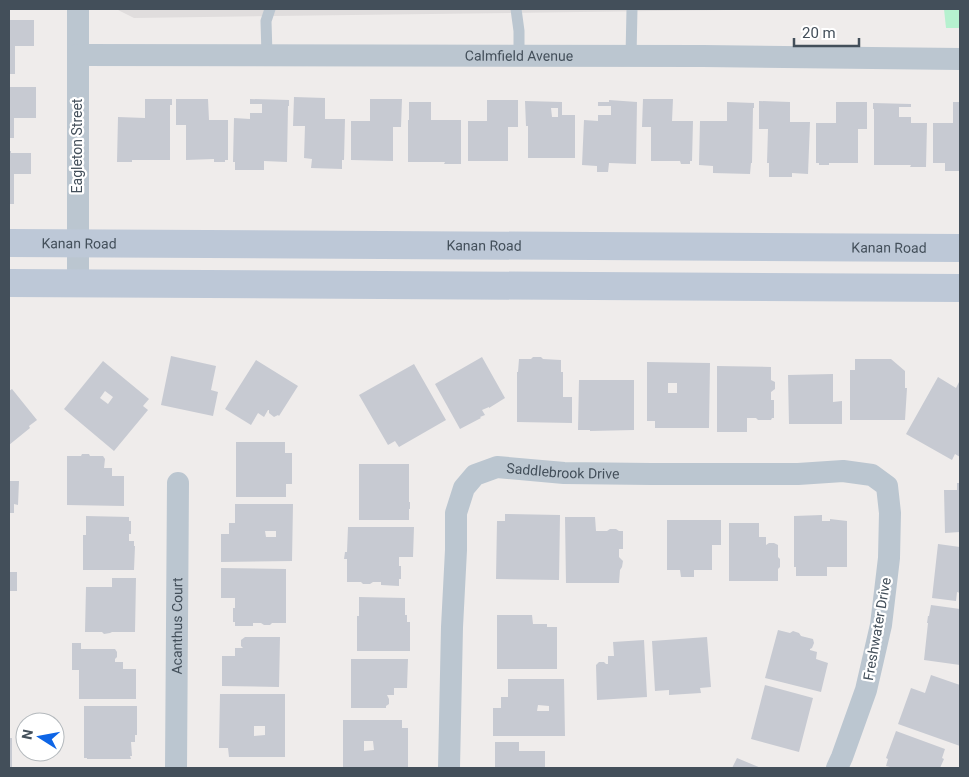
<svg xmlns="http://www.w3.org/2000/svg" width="969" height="777" font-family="Roboto,sans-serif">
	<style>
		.education { fill: #e0dddd }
		.green { fill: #b6f1cf }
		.building { fill: #c7cad2; fill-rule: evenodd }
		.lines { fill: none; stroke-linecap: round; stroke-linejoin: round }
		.service { stroke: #bbc6d0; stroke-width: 11 }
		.minor { stroke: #bbc6d0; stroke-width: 22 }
		.secondary { stroke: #bdc8d7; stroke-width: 28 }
		.labels { text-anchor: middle; stroke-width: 4.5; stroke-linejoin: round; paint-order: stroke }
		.street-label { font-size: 14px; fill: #434f5a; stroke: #fff }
	</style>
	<rect width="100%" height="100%" fill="#efeceb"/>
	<path class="education" d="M116 9H797L134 18Z"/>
	<path class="green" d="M944 9H960V28H946Z"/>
	<path class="building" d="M9 20H34V46H15V74H9Z
		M9 87H36V118H14V138H9Z
		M294 97 325 98V119H345L344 160H342V169L311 168 312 159 304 158 305 126H293Z
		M145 99H172V105H170V160H132V162H117L118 117 145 118Z
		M176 99H208L209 120H228V160H225V162H214V159L186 160V125H176Z
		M250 99 289 100V106H288L287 162 264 161V170H235V162H233L234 118 250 119V113H262V104H250Z
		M370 99H402L401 127H393V161L351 160V121H370Z
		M643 99H673L672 121H693L692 161H690V164H681L680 161H651V127H642Z
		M487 100H518V127H508V161H468V121H487Z
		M609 100 637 102 636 164 609 163 608 172H597V166L582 165 584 120 598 121V115H611V106H598V102H609Z
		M525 101 562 102V115H575V158H528V126H526ZM551 108H558V117H552Z
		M759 101 790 102V122H810L808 174 792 173V177H769V163H767L768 129H759Z
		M409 102H431V120H461V164H444L445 162H408V120H409Z
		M727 102 754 103V108H753L752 163H751L750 174 713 173V166L699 165 700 121H727Z
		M836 102H867V129H858V163H829V165H819V163H816V123H836Z
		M953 102H960V171H945V163H933V123H953Z
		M873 103 911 104V107H899V117H911V123H927L926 167H910L911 165H874V109H873Z
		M9 151H11V153H31V174H14V204H9Z
		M171 356 216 366 211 390 218 392 213 416 161 405Z
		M482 357 505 398 489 408V407L482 410 485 415 480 417 481 418 460 429 435 384Z
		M533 357H541L543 359 561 360V372H563V397H572V423L517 422V372H518L519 359H531Z
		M855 359H891L905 371V388H907L905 420H850V370H855Z
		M256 360 298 386 279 416 278 415 274 417 269 413V410H268L264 417 258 413 251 425 225 409Z
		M103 361 149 399 143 406 148 410 114 451 64 409ZM105 391 113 397 108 404 100 398Z
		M647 362 710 363 709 428H655V421H647ZM668 383H677V393H668Z
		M414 364 446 420 399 447 395 441 388 445 359 395Z
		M717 366 771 367V380L775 382V389L771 392V400H774V418H772L771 420H758L756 418H747V432H717Z
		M833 374V402L842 401V424H789L788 375Z
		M938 377 956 388 960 380V457L955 454 952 460 906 434Z
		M579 380H634V430L590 431V430H578Z
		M12 389 37 420 29 426 30 428 9 445V391Z
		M236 442H285V453H292V484H286V497H236Z
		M82 454H89L90 456H103L105 459 104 468H112V476H124V506L67 505V456H81Z
		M359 464H409V502H410V509H409V520H359Z
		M9 481H19L18 505 14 504V513H9Z
		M957 483H960V532L945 533 944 490H957Z
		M235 504H293L292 561 221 562V534H229V523H235ZM265 531H276V537H266Z
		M505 514 560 515 559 580 496 579 497 521H505Z
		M822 515V521H830V519L847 521V567H827V576H796V567H794V516Z
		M86 516 129 517V521H131V534H129V541H134V546H135L134 570H83V535H86Z
		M565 517H595L596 531H607L610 529H616L619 531H623V549H619V557L623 561 622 567 620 570 619 583H566Z
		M667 520H721V545H712V570H694V577H681L680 570H667Z
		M729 523H759V537H766V545L769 543H774L778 545V557L780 559V567L778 569V581H729Z
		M348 527H414L413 557H399V566H401V579H399V586L381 585V582H373L370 584H363L361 582H347V559H344L345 552H347Z
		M938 544 960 547V593L957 592 956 601 932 598Z
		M221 568 286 569V623H272L270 625H264L261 623H253V626H235V622H233V608H235V598H221Z
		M9 572H17V591H9Z
		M112 578H136L135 632H112L110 633 104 634 102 632H85L86 587H112Z
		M359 597 405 598V615H407V622H410V651H357V616H359Z
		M931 605 960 609V665L924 660 928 623H927L928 616H929Z
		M497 615H532L533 624H547V627H557V669H497Z
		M778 630 790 633 793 631 799 633 801 636 813 639 814 643 812 648 810 649V650L817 652 816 659 828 663 821 692 765 678Z
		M245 637H280L279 687 222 686V656H235V648H243L241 646V640Z
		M707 637 711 687 700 688 701 693 669 695V690L655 691 652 641Z
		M644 640 647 697 597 700 596 665 599 662H604L606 664H608V656H614L613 642Z
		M72 643H81V649H115L117 652V657L115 659V662H123V669H136V699H79V670H72Z
		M351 659H408L407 688H394V695H387L389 699V704L386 706V708H351Z
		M931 675 960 685V746L898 724 911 688 925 693Z
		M508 679H564L565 736H493V708H501V697H508ZM538 705 549 706V711H537Z
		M765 685 813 698 799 752 751 739Z
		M220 694H285V757H229L228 748H219ZM254 726H265V735L254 736Z
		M84 706H137V735H135V742H131L132 756H130L131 759H87V758H84Z
		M343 720H402V728H408V768H343ZM364 741H373L374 750 364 751Z
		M896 731 945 749 942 758 944 759 940 768H889L890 767 886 766 888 759 886 758Z
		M9 738H12V768H9Z
		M495 742H519V751H545V768H495Z
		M737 758 761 768H732Z"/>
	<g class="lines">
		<path class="service" d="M516 9 519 31V56
			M267 55 266 21 270 9
			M631 56 632 9"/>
		<g class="minor">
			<path d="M78 9V284"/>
			<path id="s1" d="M78 55 703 56 960 59"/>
			<path id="s2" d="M176 768 178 483"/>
			<path id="s3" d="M449 768 452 627 456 550V513L464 488 475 475 497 467 564 473 651 474H798L843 471 872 475 887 486 890 513 889 558 881 625 866 690 842 757 837 768"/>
		</g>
		<g class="secondary">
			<path id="s4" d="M9 243 960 248"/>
			<path d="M9 283 960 288"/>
		</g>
	</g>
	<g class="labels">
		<g class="street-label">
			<text dy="5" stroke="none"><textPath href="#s1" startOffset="441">Calmfield Avenue</textPath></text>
			<text transform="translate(77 146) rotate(-90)" y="5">Eagleton Street</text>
			<text dy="5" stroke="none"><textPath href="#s4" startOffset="70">Kanan Road</textPath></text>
			<text dy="5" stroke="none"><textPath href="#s4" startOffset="475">Kanan Road</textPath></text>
			<text dy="5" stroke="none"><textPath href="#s4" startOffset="880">Kanan Road</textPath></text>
			<text dy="5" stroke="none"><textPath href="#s3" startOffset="388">Saddlebrook Drive</textPath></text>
			<text dy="5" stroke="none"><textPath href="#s2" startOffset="142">Acanthus Court</textPath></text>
			<text transform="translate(877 629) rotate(-80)" y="5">Freshwater Drive</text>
		</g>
	</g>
	<rect width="969" height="777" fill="none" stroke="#434f5a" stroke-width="20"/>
	<g transform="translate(40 737) rotate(281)"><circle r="24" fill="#ffffff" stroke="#b4b9bd"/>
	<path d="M0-4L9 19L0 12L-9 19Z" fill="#0e65e6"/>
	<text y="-8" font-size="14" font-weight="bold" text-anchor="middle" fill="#434f5a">N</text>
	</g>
	<path d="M794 38v8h65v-8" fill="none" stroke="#434f5a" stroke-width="2.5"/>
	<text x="802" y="38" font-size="15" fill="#434f5a" stroke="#ffffff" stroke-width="4" paint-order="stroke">20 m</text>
</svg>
